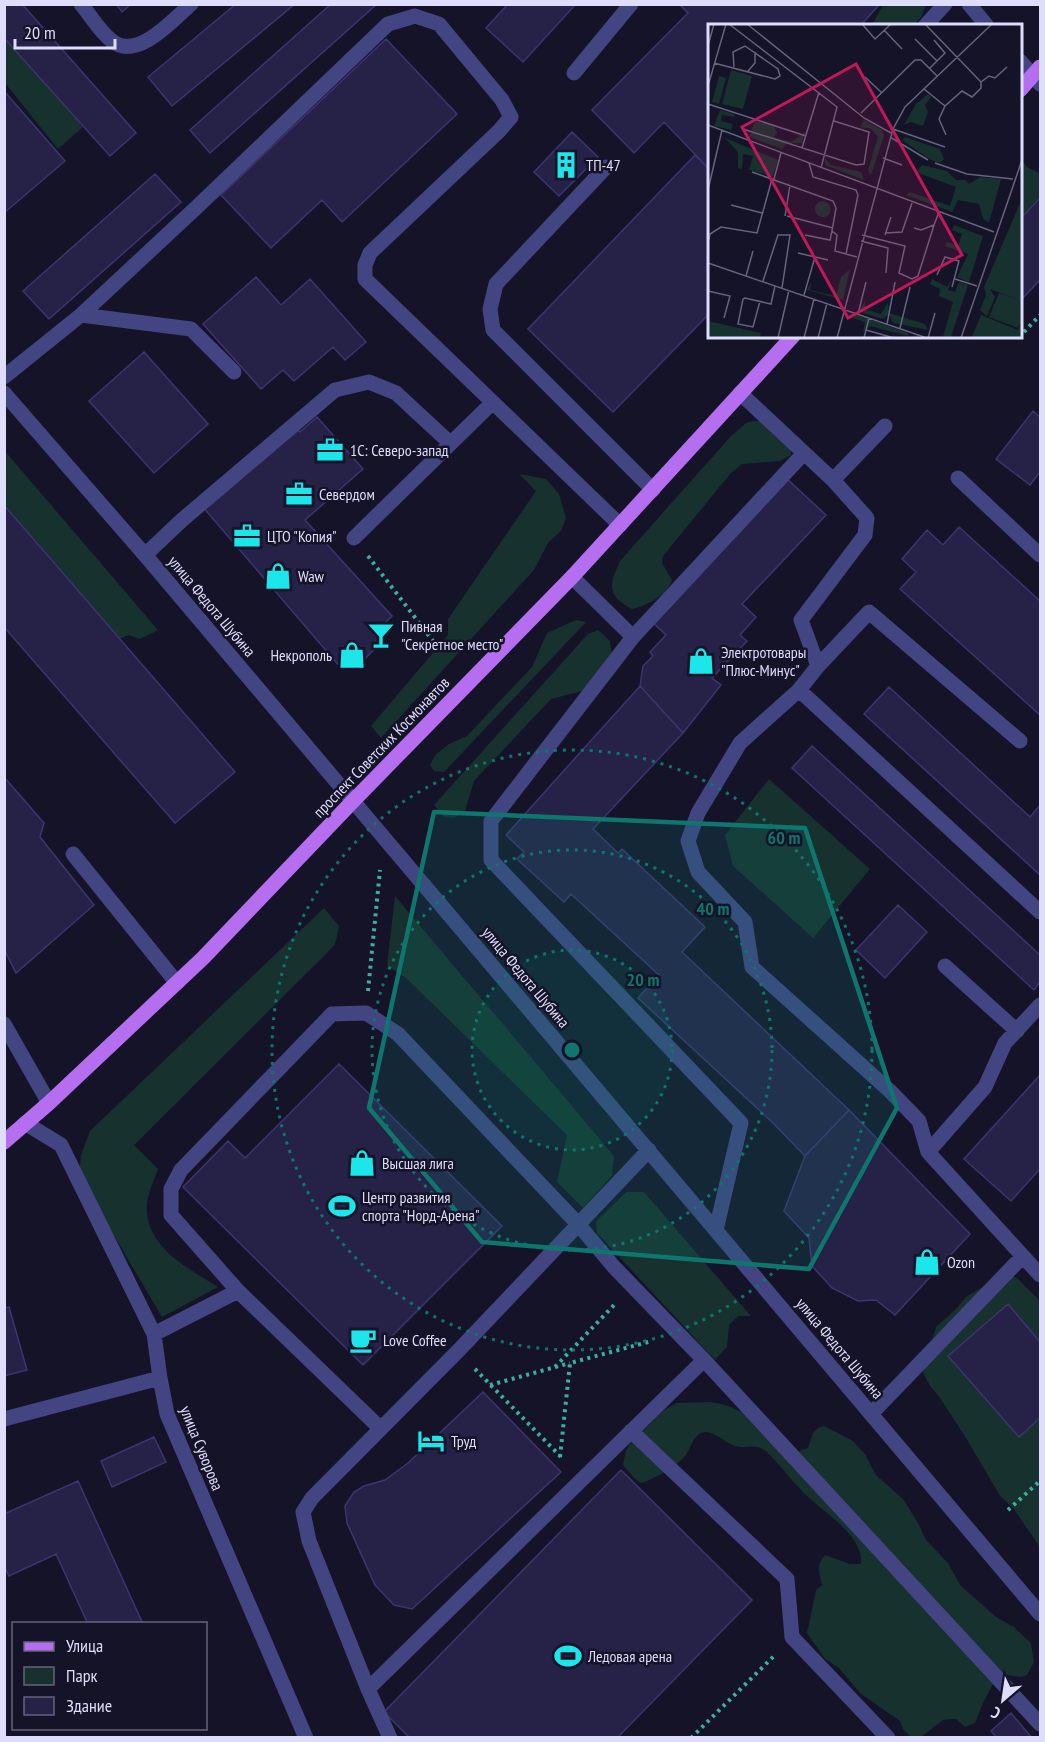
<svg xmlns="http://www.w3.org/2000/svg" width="1045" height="1742" font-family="'PT Sans Narrow',sans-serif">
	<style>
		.green { fill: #16312e }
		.building { fill: #252147; stroke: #3c3571; stroke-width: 1.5 }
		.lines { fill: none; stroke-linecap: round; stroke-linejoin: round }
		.path { stroke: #3cb0a0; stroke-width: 4; stroke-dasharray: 3 4.5; stroke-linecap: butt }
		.minor { stroke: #424582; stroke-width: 15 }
		.major { stroke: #b66ef1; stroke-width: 15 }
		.marked { fill: #0f766e; fill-opacity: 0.2; stroke: #0f766e; stroke-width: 4.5; stroke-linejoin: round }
		.ring { fill: none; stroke: #0f766e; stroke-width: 3; stroke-dasharray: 3 6 }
		.labels { text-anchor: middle; stroke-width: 5; stroke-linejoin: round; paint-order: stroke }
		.poi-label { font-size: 16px; fill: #deddfc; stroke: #151328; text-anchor: start }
		.street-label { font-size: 16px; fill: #deddfc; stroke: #151328 }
		.inset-road { fill: none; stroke: #65647d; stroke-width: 1.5 }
		.view { fill: #c2185b; fill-opacity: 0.15; stroke: #c2185b; stroke-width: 3 }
		.inset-edge { fill: none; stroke: #deddfc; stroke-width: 3 }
		.centre { fill: #0f766e; stroke: #151328; stroke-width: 3 }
		.ring-label { font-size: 18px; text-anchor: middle; font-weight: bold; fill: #0f766e; stroke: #151328; stroke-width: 5; stroke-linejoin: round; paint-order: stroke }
	</style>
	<rect width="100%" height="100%" fill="#151328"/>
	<path class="green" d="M883 5V4L926 5 921 17 914 25H872Z
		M5 39 83 127 58 149 5 83Z
		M1020 158 1027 167 1040 173V198L1020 220Z
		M753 421H760L791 448V455L780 461 742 464 731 473 663 556 662 563 672 580C667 595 647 606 632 609 606 595 609 585 620 561L731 436 746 423Z
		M4 450 158 630 140 639 128 635 120 639 5 505Z
		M519 474 546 479 559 494 566 518 561 531 548 543 534 570 381 738 371 726 448 635V619L536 491Z
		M576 620 586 622 444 772 434 771 430 765 435 755 449 744 467 736 532 667 547 633Z
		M598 630 610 641 613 662 593 688 551 699 474 781 465 811 454 818 443 816 434 805 588 634Z
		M769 779 870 869 813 938 733 866 725 835Z
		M395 896 614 1156 612 1176 583 1208 557 1182 567 1135 405 977 387 966Z
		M324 908 339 926 335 944 326 954 134 1145 158 1169C154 1181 147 1194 147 1206 145 1247 188 1268 218 1287L162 1317 79 1176 81 1155 90 1131Z
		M626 1192H644L751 1316H738L729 1325 727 1347 715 1360 597 1233 596 1221Z
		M1005 1273 1017 1278 1040 1301V1547L1013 1508 1000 1496 966 1438 940 1398 930 1386 923 1372 936 1327 957 1308 966 1297Z
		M710 1402C746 1406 770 1433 797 1455L801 1450 808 1448 813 1433 818 1428 824 1426 853 1441 865 1454 876 1475 903 1499 918 1523 926 1540 948 1563 960 1585 996 1617 1014 1627 1031 1643 1034 1662 1027 1675 1021 1677 1006 1675 999 1677 994 1682 982 1705 975 1723 965 1727 956 1719H949L943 1720 921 1737H911L903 1729 900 1721 861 1694 839 1668 825 1659 807 1633 816 1590 822 1585C819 1573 816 1565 825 1555L850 1564H861C864 1535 822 1512 804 1493 791 1480 780 1465 766 1451 753 1443 748 1449 735 1446 725 1443 716 1432 705 1432 694 1433 691 1448 685 1456 675 1468 656 1478 641 1483L635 1479 623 1465 626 1450 631 1443 664 1410 677 1403Z"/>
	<path class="building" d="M4 4H22L136 133 110 156 4 38Z
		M116 4H131L122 12Z
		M236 4H295L172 106 148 77Z
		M331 4H377L210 153 190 130Z
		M508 4H576L523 62 486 28Z
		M679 4H880L860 26H709V169L664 122 634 153 592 110 688 13Z
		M386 39 457 114 342 222 322 200 271 248 221 195Z
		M4 91 65 161 4 213Z
		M572 132 598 157 559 196 534 172Z
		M695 155 709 169V314L613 412 528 329Z
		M155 174 181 202 49 319 23 291Z
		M1040 198V280L1020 301V219Z
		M256 277 281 305 310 279 366 342 345 360 333 347 294 381 283 370 261 389 203 324Z
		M144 352 208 424 154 473 89 401Z
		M1033 411 1040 417V472L1030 485 996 459Z
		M317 417 363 469 305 520 392 616 380 628 384 639 357 667 341 668 202 506 295 427 300 432Z
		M785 477 826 515 742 604 756 617 740 635 747 641 712 678 721 685 683 733 640 686 643 666 653 656 650 652 666 635 651 621Z
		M4 505 235 772 175 823 4 627Z
		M959 527 1040 601V715L900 589 916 572 902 559 927 530 943 545Z
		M640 686 683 733 593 829 618 853 622 849 705 927 682 952 849 1110 805 1156 772 1122 638 998 659 975 571 894 564 902 517 859 524 852 506 835Z
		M889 687 1030 817 1040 805V875L864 714Z
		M812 746 1040 955V982L1034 990 792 768Z
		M4 777 44 823 40 837 94 905 16 973 4 949Z
		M898 905 927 932 885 978 856 950Z
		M339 1064 502 1226 363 1365 183 1187 228 1141 245 1158Z
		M1040 1075V1169L1011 1201 964 1159Z
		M849 1110 970 1234 895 1315 876 1300 858 1301 832 1288 812 1266 809 1238 784 1211 805 1156Z
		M1008 1304 1040 1342V1418L1019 1437 948 1356Z
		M9 1307 27 1370 4 1376V1308Z
		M483 1392 561 1472 412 1609 394 1605 375 1585 347 1523 345 1506 354 1492 364 1486 385 1480 408 1463Z
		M154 1437 166 1462 112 1487 101 1461Z
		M621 1470 752 1600 617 1738H410L384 1712Z
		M78 1481 143 1624H88L56 1554 9 1576 4 1566V1514Z
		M1011 1713 1032 1738H997L991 1731Z"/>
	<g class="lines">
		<path class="path" d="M1024 332 1040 315
			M368 556 433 641
			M368 991 380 870
			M555 1367 615 1304
			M475 1369 562 1458
			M490 1385 570 1363
			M560 1457 570 1363 652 1341
			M1008 1510 1040 1481
			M691 1738 775 1655"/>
		<path class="minor" d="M81 4C91 16 100 32 112 41 137 61 173 20 191 4
			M969 4 987 26
			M925 26 945 4
			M1020 61 1040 84
			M574 73 631 4
			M606 167 496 284 490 309 493 330 653 490
			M81 315 199 205 388 24 415 16 439 24 502 100 511 117 499 131 370 253 365 265V279L620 525
			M4 377 81 315 191 329 234 372
			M4 393 145 555 1040 1614
			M740 393 833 480 867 518 865 535 801 620 818 666 799 690 740 743 698 813 688 841 698 872 745 922 752 967 890 1091 919 1121 928 1152 1040 1275
			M958 478 1040 555
			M833 480 885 426
			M354 538 492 403
			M145 555 182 520 335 390 369 382 396 393 450 443
			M572 577 633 637
			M818 666 869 612 1020 741
			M799 690 1040 912
			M73 854 177 983
			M945 966 1017 1031
			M4 1024 49 1103
			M25 1123 61 1145 154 1334 160 1378 167 1414 306 1738
			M928 1152 985 1087 1005 1043 1040 1005
			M716 1230 741 1123 491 860V821L633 637 804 453
			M154 1334 238 1291
			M871 1414 1023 1256
			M4 1419 160 1378
			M380 1428 238 1291 171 1215V1189L181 1170 332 1014 366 1013 398 1034 578 1224 614 1267 704 1360 1040 1724
			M631 1431 787 1579 792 1637 888 1738
			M368 1689 704 1360
			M390 1738 368 1689 309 1541 303 1512 312 1498 458 1351 649 1150"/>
		<path class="major" d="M1020 90 1040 67
			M4 1142 49 1103 203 958 353 801 572 577 793 336"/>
	</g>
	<path class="marked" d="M434 812 805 828 897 1108 809 1269 482 1242 369 1108Z"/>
	<circle cx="572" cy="1050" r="100" fill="#0f766e" fill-opacity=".12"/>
	<g class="ring">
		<circle cx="572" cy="1050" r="100"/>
		<circle cx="572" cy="1050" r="200"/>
		<circle cx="572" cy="1050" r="300"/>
	</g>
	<defs>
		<symbol id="building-bare" viewBox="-9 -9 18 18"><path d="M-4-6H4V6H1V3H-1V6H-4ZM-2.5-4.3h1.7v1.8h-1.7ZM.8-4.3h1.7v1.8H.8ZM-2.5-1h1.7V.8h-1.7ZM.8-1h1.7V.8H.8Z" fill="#1be6e9" stroke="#151328" stroke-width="2.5" paint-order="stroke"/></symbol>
		<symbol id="office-bare" viewBox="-9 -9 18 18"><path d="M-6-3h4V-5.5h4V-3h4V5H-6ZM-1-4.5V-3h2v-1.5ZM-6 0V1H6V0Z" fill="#1be6e9" stroke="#151328" stroke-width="2.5" paint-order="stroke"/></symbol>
		<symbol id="shop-bare" viewBox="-9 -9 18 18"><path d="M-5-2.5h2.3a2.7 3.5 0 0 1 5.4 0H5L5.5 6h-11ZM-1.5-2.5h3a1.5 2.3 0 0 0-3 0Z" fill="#1be6e9" stroke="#151328" stroke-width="2.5" paint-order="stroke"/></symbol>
		<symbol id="bar-bare" viewBox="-9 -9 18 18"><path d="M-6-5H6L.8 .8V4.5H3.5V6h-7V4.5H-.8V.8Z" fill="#1be6e9" stroke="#151328" stroke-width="2.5" paint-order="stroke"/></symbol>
		<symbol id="stadium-bare" viewBox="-9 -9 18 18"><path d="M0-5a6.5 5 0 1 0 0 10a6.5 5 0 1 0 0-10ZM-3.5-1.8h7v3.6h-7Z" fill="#1be6e9" stroke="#151328" stroke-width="2.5" paint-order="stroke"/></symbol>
		<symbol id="cafe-bare" viewBox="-9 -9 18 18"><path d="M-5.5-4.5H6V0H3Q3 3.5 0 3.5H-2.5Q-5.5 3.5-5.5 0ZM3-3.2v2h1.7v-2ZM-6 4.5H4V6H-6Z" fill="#1be6e9" stroke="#151328" stroke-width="2.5" paint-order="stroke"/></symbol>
		<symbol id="hotel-bare" viewBox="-9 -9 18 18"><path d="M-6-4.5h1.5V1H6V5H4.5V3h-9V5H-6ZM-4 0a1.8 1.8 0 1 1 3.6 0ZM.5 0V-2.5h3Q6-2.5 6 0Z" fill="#1be6e9" stroke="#151328" stroke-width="2.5" paint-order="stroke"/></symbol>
	</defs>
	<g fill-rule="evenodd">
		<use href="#building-bare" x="547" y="146" width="38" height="38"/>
		<use href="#office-bare" x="311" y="431" width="38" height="38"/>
		<use href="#office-bare" x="280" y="475" width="38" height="38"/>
		<use href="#office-bare" x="228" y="517" width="38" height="38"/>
		<use href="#shop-bare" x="259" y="557" width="38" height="38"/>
		<use href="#bar-bare" x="362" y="616" width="38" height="38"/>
		<use href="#shop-bare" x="333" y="636" width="38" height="38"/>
		<use href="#shop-bare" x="682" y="642" width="38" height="38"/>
		<use href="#shop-bare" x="343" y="1144" width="38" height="38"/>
		<use href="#stadium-bare" x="323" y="1187" width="38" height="38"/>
		<use href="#shop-bare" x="908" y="1243" width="38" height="38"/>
		<use href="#cafe-bare" x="344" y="1321" width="38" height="38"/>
		<use href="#hotel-bare" x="412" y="1422" width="38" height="38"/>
		<use href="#stadium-bare" x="549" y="1637" width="38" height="38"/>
	</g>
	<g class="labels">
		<g class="poi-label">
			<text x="586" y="171">ТП-47</text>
			<text x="350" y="456">1С: Северо-запад</text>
			<text x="319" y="500">Севердом</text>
			<text x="267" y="542">ЦТО "Копия"</text>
			<text x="298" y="582">Waw</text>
			<text x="401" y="632">Пивная<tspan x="401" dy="18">"Секретное место"</tspan></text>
			<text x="721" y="658">Электротовары<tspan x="721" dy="18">"Плюс-Минус"</tspan></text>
			<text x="332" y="661" text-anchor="end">Некрополь</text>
			<text x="382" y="1169">Высшая лига</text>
			<text x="362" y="1203">Центр развития<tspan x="362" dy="18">спорта "Норд-Арена"</tspan></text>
			<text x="947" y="1268">Ozon</text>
			<text x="383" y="1346">Love Coffee</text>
			<text x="451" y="1447">Труд</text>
			<text x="588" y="1662">Ледовая арена</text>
		</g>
		<g class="street-label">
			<text transform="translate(212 606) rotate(50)" y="6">улица Федота Шубина</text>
			<text transform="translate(381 747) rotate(-46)" y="6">проспект Советских Космонавтов</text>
			<text transform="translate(526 977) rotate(50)" y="6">улица Федота Шубина</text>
			<text transform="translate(840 1348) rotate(50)" y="6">улица Федота Шубина</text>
			<text transform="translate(202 1448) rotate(68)" y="6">улица Суворова</text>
		</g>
	</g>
	<g transform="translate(708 24)">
		<rect width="314" height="314" fill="#151328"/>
		<path d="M23 46 44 52 35 85 14 80ZM11 52 18 54 11 80 4 78ZM220 70 223 73 217 81 220 88 215 102 203 98 196 101 208 80ZM12 86 26 90 27 93 14 91 13 97 25 100 23 106 6 102ZM156 96 174 106 176 112 163 151 160 146 170 113 163 105 152 103ZM47 97 66 101 69 109 66 113 83 118 97 108 94 119 78 120 74 125 41 113ZM197 113 232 125 236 135 232 139 223 136 194 116ZM17 114 70 136 65 152 41 146 45 132 35 130 34 145 30 144V128ZM117 134 123 141 153 148 156 156 117 141ZM214 141 239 147 248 156H258L261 160 272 153 293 155 281 199 275 195 271 180 250 176 244 188 198 171 202 168 242 182 248 163 208 148ZM313 177 314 296 310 304 281 293 291 269 309 275 282 265 287 273 279 292 272 286 278 271 276 263ZM107 185a8 8 0 1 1 16 0a8 8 0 1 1-16 0ZM246 201 275 212 261 258 249 253 260 230 237 222 239 218 250 222 254 210 244 206ZM142 245 135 276 99 266 103 259 102 266 128 272 133 253ZM224 255 239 263 244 255 240 266 247 268 251 258 260 261 243 313H235L245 278 231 272 232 265 222 260ZM157 277V285L173 290 180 278 181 289 217 300 220 306 185 299 181 290 175 295 155 289 152 286ZM146 290 200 309V312L162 302 155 308 157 298 145 294ZM273 291 310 306 313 300V313H264ZM0 297 53 309 52 313H0Z" fill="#16312e"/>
		<path class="inset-road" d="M21 0 129 83 113 144M39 0 156 94 183 109M154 0 167 15 183 0M217 0 273 58V64L264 73 254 67 237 82 231 95 238 111M176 6 194 25M207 15 229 37M0 22 6 0M6 39 67 55 72 52 70 45 37 22 25 28 26 43M221 45 237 29 226 16M40 47 47 39V28M157 53 174 69M273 58 281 52 287 54 299 43M0 62 18 0M216 65 237 82M0 80 98 112M153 89 207 36H213L229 52M0 101 286 208M35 105 148 141 156 140 161 108 126 97M185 105 237 123M182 113 220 136M94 124 111 68M175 134 194 141M101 139 105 153 148 166 150 171 138 230M227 139 259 150 305 155M44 148 125 177 128 184 124 207 129 211 127 227 149 233M66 155 73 129M0 166 14 106M23 181 54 189M77 192 82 161M79 192 125 204M206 204 213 206 226 201 231 188M178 209 194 208 204 179M97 211 122 216 124 207M154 211 197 222 191 249 204 255 210 252 226 201M177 211 183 193M153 217 180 224 178 249M0 218 2 210 13 203 49 209 64 155M90 229 120 236M0 239 219 314M229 251 237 233 251 237 244 263M38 252 45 227M247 255 269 262M55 257 70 211H82L74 264M0 267 22 272 16 294M96 271 107 233M52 277 45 303 30 300 35 275 37 274 63 280 67 262M150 290 158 258M179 300 187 258M192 304 202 263M158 306 186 314M70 314 81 266M96 314 106 275M110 314 119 279M129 314 185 105 197 83 284 0M156 314 161 294M220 314 227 289M253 314 314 136"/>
		<path class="view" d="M148 40 254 231 140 294 34 103Z"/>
		<rect width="314" height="314" class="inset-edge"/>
	</g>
	<circle cx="572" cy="1050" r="9" class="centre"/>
	<g class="ring-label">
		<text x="784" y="844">60 m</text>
		<text x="713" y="915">40 m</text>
		<text x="643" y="986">20 m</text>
	</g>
	<rect width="1045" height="1742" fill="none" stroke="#deddfc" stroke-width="12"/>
	<rect x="12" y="1622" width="195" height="108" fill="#151328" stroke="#65647d" stroke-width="1.5"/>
	<rect x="24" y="1642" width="30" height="9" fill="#b66ef1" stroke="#65647d" stroke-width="1.5"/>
	<text x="66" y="1652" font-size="18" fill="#deddfc">Улица</text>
	<rect x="24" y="1667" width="30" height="18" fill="#16312e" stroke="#65647d" stroke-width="1.5"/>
	<text x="66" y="1682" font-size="18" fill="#deddfc">Парк</text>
	<rect x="24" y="1697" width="30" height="18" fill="#252147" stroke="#65647d" stroke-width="1.5"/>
	<text x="66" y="1712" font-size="18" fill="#deddfc">Здание</text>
	<g transform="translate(1003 1700) rotate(209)" stroke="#151328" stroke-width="4.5" paint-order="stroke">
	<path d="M0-4.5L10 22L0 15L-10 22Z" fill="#deddfc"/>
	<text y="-9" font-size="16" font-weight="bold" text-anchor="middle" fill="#deddfc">С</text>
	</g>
	<path d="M15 39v9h100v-9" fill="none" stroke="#deddfc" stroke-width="3"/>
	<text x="24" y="39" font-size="18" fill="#deddfc" stroke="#151328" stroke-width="4.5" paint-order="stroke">20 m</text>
</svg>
